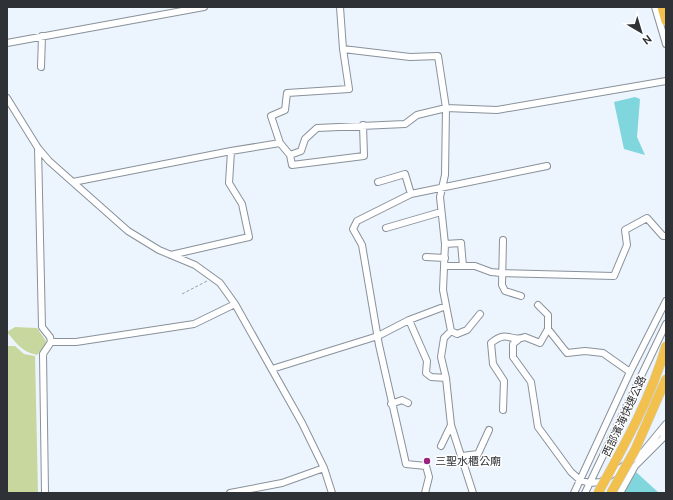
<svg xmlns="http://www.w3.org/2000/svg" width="673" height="500" font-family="Ubuntu,'Noto Sans TC',sans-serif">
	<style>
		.green { fill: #c8d79d }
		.water { fill: #7fd6dd }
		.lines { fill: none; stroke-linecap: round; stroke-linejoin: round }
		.minor-casing { stroke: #89919a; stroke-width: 8 }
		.highway-casing { stroke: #d1d2d3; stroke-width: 10 }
		.path { stroke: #989ea5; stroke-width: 1; stroke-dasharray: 3 2; stroke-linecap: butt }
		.minor { stroke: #fff; stroke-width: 6 }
		.highway { stroke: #f2c04c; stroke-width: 9 }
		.highway-bridge-casing { stroke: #d1d2d3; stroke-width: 10; stroke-linecap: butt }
		.highway-bridge { stroke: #f2c04c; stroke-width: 9 }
		.poi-dot { fill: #9a247f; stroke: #fff; stroke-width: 1.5 }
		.labels { text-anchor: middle; stroke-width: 3; stroke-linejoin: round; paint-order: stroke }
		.street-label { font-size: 11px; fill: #2e3135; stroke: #fff }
		.poi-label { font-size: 11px; fill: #2e3135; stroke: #fff; text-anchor: start }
	</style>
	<rect width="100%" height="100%" fill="#ecf4fe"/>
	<path class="green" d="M15 327 37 328 46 341 45 347 37 355C22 352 16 343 7 332Z
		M7 346H15L24 354 35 356 38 493H7Z"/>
	<path class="water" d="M635 97 640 99 637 137 645 155 624 149 614 102Z
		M636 472 659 493H624Z"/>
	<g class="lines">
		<defs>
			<path id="minor" d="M655 7 666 44
				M7 43 204 7
				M343 49 410 57 438 56 446 108 445 175 440 197 445 244 443 290 451 331 444 338 441 357 446 378 451 425 473 493
				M41 67 42 36
				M7 98 38 148 49 161 128 231 159 250 195 265 220 283 235 304 302 423 324 468 332 493
				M280 143 290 155 301 151 305 139 317 128 405 124 417 115 446 108 497 110 666 81
				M38 148 42 327 50 337 51 342 43 354 45 493
				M290 155 292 165 364 156 363 125
				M73 182 231 151 280 143 271 116 285 110 287 93 349 89 343 49 340 7
				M378 182 405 174 411 194
				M386 228 441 212
				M503 240 502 285 505 291 521 296
				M445 244 461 243 463 266
				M171 255 249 237 242 204 229 183 231 151
				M426 257 445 258
				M445 266H475L491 272 501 273 614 276 627 245 625 230 647 218 663 236H666
				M538 305 548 315V329
				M409 320 427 361 426 373 431 377 446 378
				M451 331 457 334 467 330 480 314
				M518 340 513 344V357L531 382 538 427 571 472 580 480 589 483 601 482 643 452 666 424
				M51 342H76L194 324 235 304
				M272 369 378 336 409 320 446 306
				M391 404 402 400 408 403
				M503 410 504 381 493 364 491 343C508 329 510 343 525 337L540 343 548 329 567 353 585 351 603 353 630 372
				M441 446 451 425
				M462 456 478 454 489 430
				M230 493 282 483 324 468
				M425 493 429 477 426 466 406 464 379 345 362 245 353 229 357 221 411 194 547 166
				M574 493 630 372 666 301
				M585 493 666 324
				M620 493 635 466 663 438 666 431"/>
			<path id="highway" d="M662 7 666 21"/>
		</defs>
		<use href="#minor" class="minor-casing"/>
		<use href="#highway" class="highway-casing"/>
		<path class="path" d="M182 294 207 281"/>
		<use href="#minor" class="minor"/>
		<use href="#highway" class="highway"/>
		<defs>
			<path id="highway-bridge" d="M598 493C624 446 651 398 666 346
				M611 493 635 450 666 379"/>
		</defs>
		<use href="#highway-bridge" class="highway-bridge-casing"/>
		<use href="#highway-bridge" class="highway-bridge"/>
	</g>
	<circle class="poi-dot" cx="427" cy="461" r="4"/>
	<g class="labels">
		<g class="street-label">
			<text transform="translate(624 416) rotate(-65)" y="4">西部濱海快速公路</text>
		</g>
		<g class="poi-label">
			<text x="435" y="465">三聖水櫃公廟</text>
		</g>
	</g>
	<rect width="673" height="500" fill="none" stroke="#2e3135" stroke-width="16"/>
	<g transform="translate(641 32) rotate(142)" stroke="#ffffff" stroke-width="3" paint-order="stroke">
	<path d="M0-3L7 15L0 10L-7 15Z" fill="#2e3135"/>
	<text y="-6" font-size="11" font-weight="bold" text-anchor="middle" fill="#2e3135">N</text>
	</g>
</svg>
